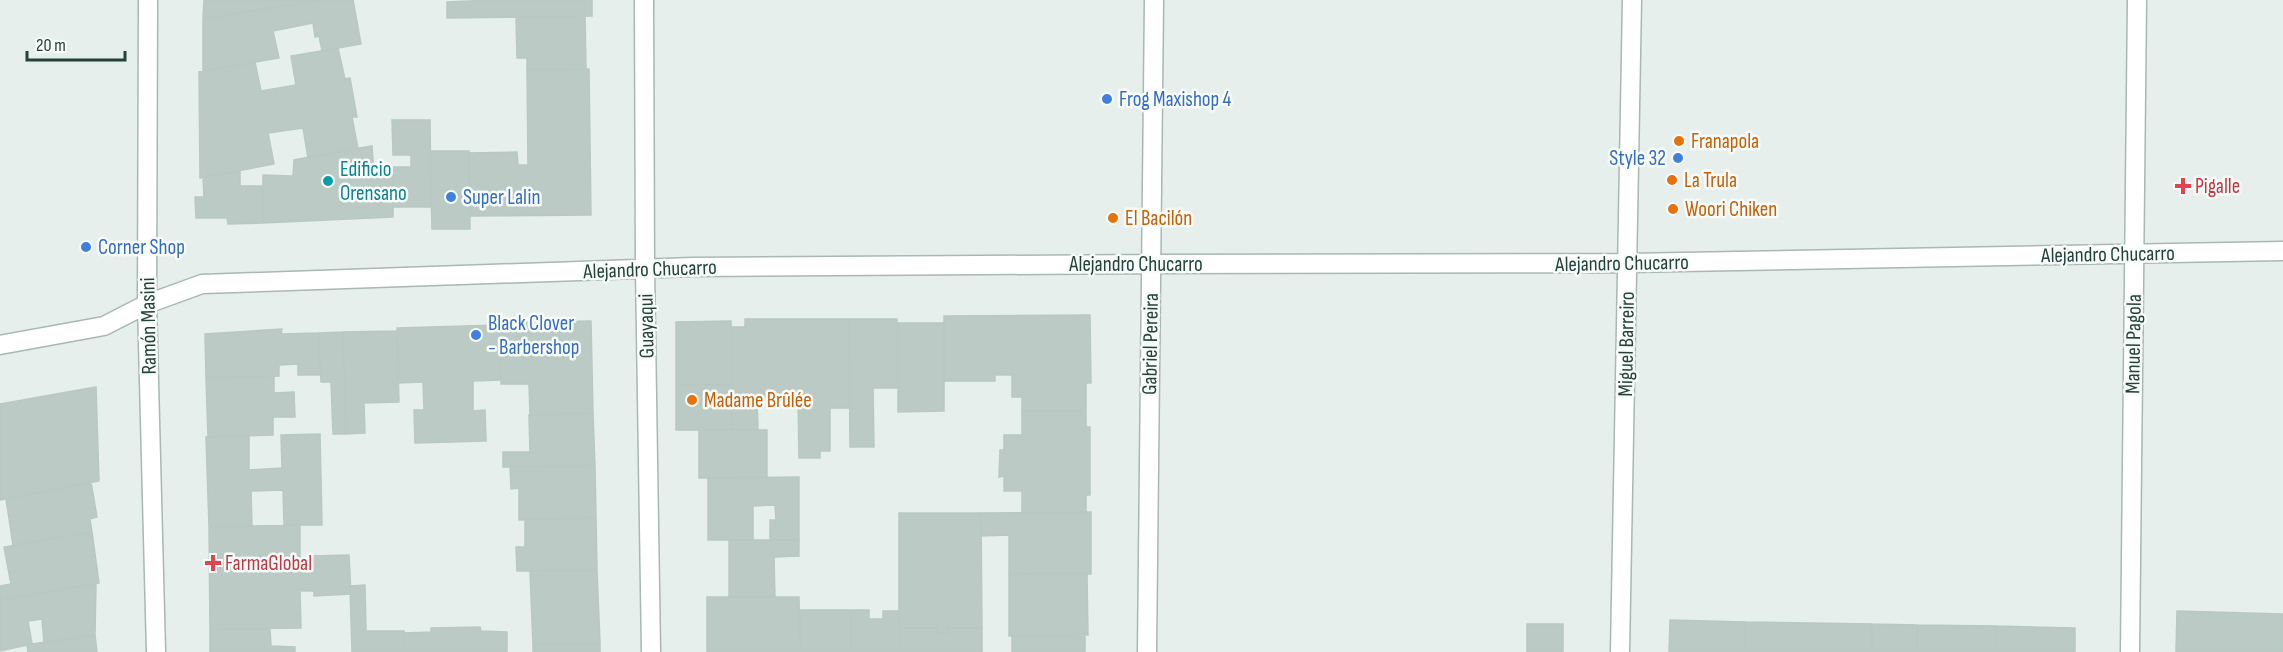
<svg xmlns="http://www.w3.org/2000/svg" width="2283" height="652" font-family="'Sofia Sans Condensed',sans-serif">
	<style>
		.building { fill: #bbcac4; stroke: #b8c9c2; stroke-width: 1.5 }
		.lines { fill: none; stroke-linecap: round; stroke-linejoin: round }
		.minor-casing { stroke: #a8b8b2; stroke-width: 21 }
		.minor { stroke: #fff; stroke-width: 18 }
		.shop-dot { fill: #3f7fe0; stroke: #f7fbf9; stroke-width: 2 }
		.food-dot { fill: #e8710a; stroke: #f7fbf9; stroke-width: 2 }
		.culture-dot { fill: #0f9aa8; stroke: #f7fbf9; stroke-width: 2 }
		.health-dot { fill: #e0444e; stroke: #f7fbf9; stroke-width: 2 }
		.labels { text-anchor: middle; stroke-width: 5; stroke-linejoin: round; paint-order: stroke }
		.shop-label { font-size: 21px; fill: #366cbe; stroke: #f7fbf9; text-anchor: start }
		.food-label { font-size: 21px; fill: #c56008; stroke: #f7fbf9; text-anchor: start }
		.culture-label { font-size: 21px; fill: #0d838f; stroke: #f7fbf9; text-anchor: start }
		.health-label { font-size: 21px; fill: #be3a42; stroke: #f7fbf9; text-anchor: start }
		.street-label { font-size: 21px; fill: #24423a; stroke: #f7fbf9 }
	</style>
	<rect width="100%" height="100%" fill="#e6efeb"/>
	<path class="building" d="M204 0H320L203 19Z
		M320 0H353L361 44 322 51 319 36 315 37 313 23 273 31 279 58 203 71V19Z
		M493 0H592V16L447 18V2Z
		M585 16 586 69 527 70V58H517L516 17Z
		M338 48 345 79 350 78 357 117H352L358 149 308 158 303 128 268 133 274 164 200 178 199 72 255 62 261 91 296 85 291 56Z
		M589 69 591 215 470 216 469 153 517 152 518 165H528L527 70Z
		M392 120H430L431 207H393V167H411V155H393Z
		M372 146 374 175 393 176V217L263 223V175L293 176 294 160Z
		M430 151H469L470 229H432Z
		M240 171V186H263V223L228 224 227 218H196L195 197H204L203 177Z
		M1090 315 1091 383H1086V411H1022V397H1012V375H995V381H944V316Z
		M745 319H849L850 408H830V451H820V458H799L798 398H757L758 430H732V327H745Z
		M849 319H897L898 388H873L874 447H850Z
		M591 321 593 413 530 415 529 384H501L499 323Z
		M731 321 732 385H676V322Z
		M898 323H944V411L898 412Z
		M499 325 501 380 473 381V411L485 410 486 441 415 443 414 410H424L423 382 398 383 397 328Z
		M282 329 281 334 319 333 320 375H298V364L279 365V376L206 378 205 334Z
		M397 331 399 402 364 403 365 433 346 434 343 332Z
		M343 332 346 434H333L331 382H321L319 333Z
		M274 376V393L294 392 295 417H273V435L208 437 206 378Z
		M676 385H732V430H676Z
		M96 387 99 481 0 500V404Z
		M1022 411H1086V427H1090V495H1086V513H1022V491H1004V476L999 477 1000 450H1004V435H1022Z
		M593 413 595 466 503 467V452H530L529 415Z
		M699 430H767V478H699Z
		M320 434 322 525H284L283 490 251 491 252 526 209 527 206 437 249 436V470L282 468 281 435Z
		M595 466 596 518 519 520V488L511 489 510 467Z
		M799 477V540H770V520H776L775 505 753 506V540H708V478Z
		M91 482 97 517 90 519 92 532 13 545 6 499Z
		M1091 512V574H1009V535L981 536V513Z
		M899 513H981L982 628H947V633H937V628H899Z
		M596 518 597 570 517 571 516 547H525V519Z
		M300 525V561L313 560V556L349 555 351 594 314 596V591H300L301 628 210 629 209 527Z
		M92 532 99 583 0 600V586L11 584 4 547Z
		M729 540H799V556L774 557 775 597H729Z
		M597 570 600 643 533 645 530 571Z
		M1087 573 1088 635 1009 636V574Z
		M96 584 95 635 44 643 42 619 28 621 32 644 0 651V600Z
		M365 585 366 631H404L405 652H352L350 586Z
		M707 597H799L800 652H707Z
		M800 610H851V652H800Z
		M851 610H869V619H883V611H899L900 652H851Z
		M2177 611 2283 614V652H2176Z
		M1670 620 1745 622V652H1669Z
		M1745 622 1872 624V652H1745Z
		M1527 624H1563V652H1527Z
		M1872 624 1917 625V652H1872Z
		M1917 625 1996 626 1995 652H1917Z
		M1996 626 2075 628V652H1995Z
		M480 627 481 631 507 632V652H405L404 633 431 632V628Z
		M899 628H937V633H947V628H982V652H900Z
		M210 629H270L271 646 295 647V652H210Z
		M95 635 97 652H28L27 645 32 644Z
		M1012 636H1085V652H1012Z
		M600 643V652H533V645Z"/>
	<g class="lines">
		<defs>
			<path id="minor" d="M148 0 147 304 156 652
				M644 0 645 269 651 652
				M0 345 104 326 147 304 202 284 693 267 1151 264 1627 263 2283 251
				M1147 652 1154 0
				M1620 652 1632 0
				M2130 652 2137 0"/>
		</defs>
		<use href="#minor" class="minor-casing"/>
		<use href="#minor" class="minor"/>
	</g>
	<g class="shop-dot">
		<circle cx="1107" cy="99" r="6"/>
		<circle cx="1678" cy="158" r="6"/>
		<circle cx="451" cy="197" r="6"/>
		<circle cx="86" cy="247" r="6"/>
		<circle cx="476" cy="335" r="6"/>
	</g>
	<g class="food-dot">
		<circle cx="1679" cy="141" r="6"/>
		<circle cx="1672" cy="180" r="6"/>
		<circle cx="1673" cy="209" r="6"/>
		<circle cx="1113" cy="218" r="6"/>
		<circle cx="692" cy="400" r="6"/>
	</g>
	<circle class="culture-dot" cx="328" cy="181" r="6"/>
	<g class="health-dot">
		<path d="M2180 177h6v6h6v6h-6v6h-6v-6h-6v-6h6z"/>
		<path d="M210 554h6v6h6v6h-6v6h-6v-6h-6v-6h6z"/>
	</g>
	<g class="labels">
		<g class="shop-label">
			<text x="1119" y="106">Frog Maxishop 4</text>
			<text x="1666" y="165" text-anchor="end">Style 32</text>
			<text x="463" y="204">Super Lalin</text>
			<text x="98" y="254">Corner Shop</text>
			<text x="488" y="330">Black Clover<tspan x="488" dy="24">- Barbershop</tspan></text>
		</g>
		<g class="food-label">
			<text x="1691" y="148">Franapola</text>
			<text x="1684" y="187">La Trula</text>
			<text x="1685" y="216">Woori Chiken</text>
			<text x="1125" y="225">El Bacilón</text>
			<text x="704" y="407">Madame Brûlée</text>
		</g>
		<g class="culture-label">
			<text x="340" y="176">Edificio<tspan x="340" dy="24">Orensano</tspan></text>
		</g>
		<g class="health-label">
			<text x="2195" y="193">Pigalle</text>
			<text x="225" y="570">FarmaGlobal</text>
		</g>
		<g class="street-label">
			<text transform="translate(2108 254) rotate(-1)" y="7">Alejandro Chucarro</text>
			<text transform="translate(1622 263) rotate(-1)" y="7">Alejandro Chucarro</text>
			<text x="1136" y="271">Alejandro Chucarro</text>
			<text transform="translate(650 269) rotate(-2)" y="7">Alejandro Chucarro</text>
			<text transform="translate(148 326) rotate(-91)" y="7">Ramón Masini</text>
			<text transform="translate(646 326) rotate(-91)" y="7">Guayaqui</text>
			<text transform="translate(1150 344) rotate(-89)" y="7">Gabriel Pereira</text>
			<text transform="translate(1626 344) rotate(-89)" y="7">Miguel Barreiro</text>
			<text transform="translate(2133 344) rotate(-89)" y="7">Manuel Pagola</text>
		</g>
	</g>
	<path d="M27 51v9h98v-9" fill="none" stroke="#24423a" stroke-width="3"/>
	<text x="36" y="51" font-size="18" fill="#24423a" stroke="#f7fbf9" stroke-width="4.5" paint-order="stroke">20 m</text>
</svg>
